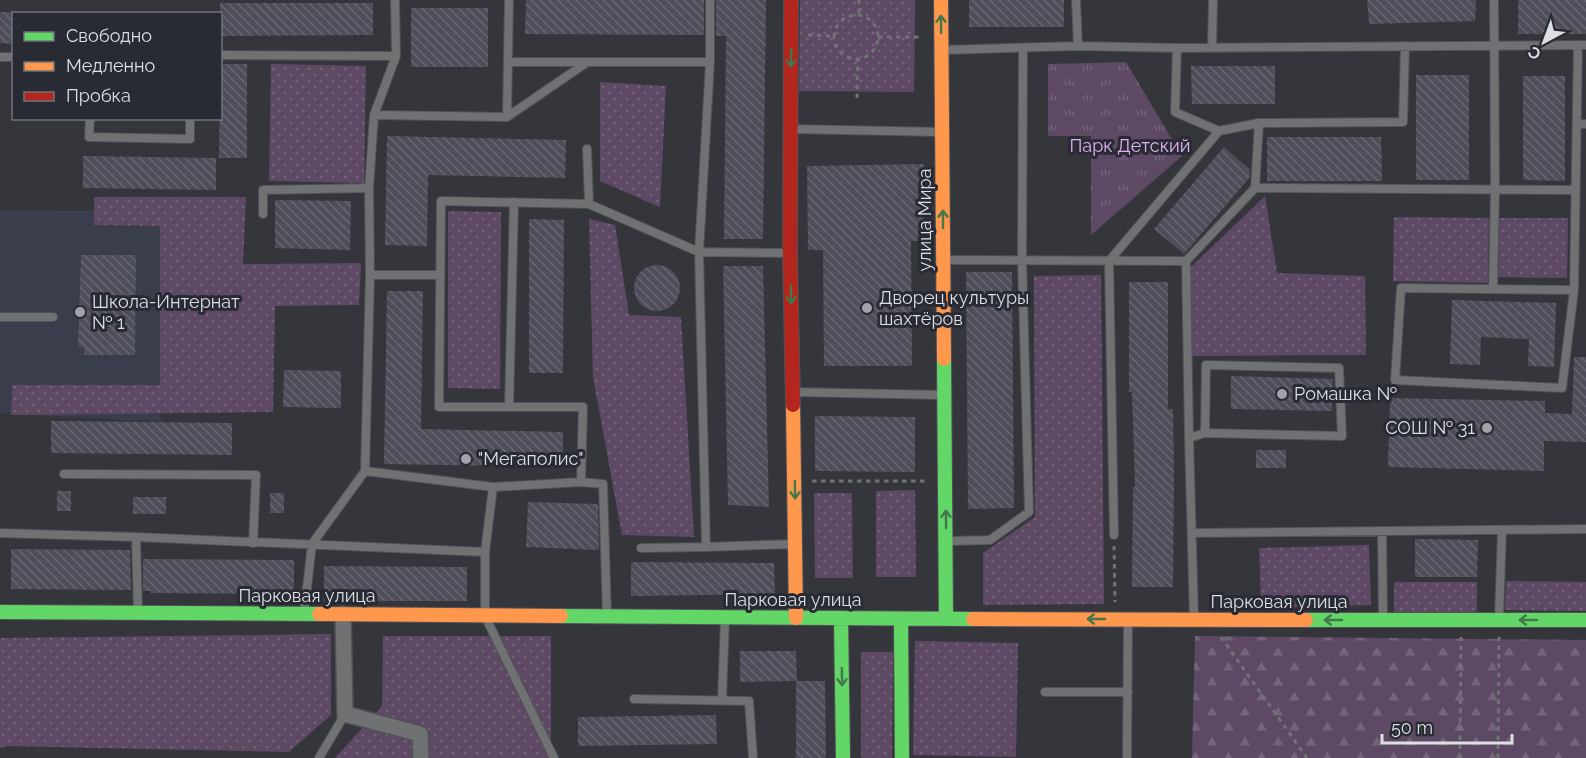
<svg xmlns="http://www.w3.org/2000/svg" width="1586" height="758" font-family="Raleway,sans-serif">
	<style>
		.built { fill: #393d4c }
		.grass { fill: url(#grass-dots) }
		.forest { fill: url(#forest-firs) }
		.park { fill: url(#park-tufts) }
		.building { fill: url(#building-back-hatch) }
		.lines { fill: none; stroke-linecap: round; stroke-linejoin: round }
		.lane-casing { stroke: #515256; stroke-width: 10 }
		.street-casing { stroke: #515256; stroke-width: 18 }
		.fast-casing { stroke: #515256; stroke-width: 16 }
		.slow-casing { stroke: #515256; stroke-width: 16 }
		.jam-casing { stroke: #515256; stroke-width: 16 }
		.path { stroke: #717275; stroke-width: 3; stroke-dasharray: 4.5 4.5; stroke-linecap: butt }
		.lane { stroke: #6f7173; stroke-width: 8 }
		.street { stroke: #6f7173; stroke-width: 15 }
		.fast { stroke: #63d668; stroke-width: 14 }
		.slow { stroke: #ff974d; stroke-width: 14 }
		.jam { stroke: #b3261e; stroke-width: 14 }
		.oneway { stroke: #43784b }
		.poi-dot { fill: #a2a4aa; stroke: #282b34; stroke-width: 2 }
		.labels { text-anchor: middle; stroke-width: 6; stroke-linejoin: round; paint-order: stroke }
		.park-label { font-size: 18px; fill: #e5b0f2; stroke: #282b34 }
		.street-label { font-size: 18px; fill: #dddfe5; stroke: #282b34 }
		.poi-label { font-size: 18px; fill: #dddfe5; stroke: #282b34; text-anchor: start }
	</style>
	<defs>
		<pattern id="grass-dots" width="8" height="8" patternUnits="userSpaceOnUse" patternTransform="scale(1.5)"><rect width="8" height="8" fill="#5d4963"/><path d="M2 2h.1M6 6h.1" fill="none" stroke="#746379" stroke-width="1.8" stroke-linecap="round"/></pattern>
		<pattern id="forest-firs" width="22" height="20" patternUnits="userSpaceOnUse" patternTransform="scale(1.5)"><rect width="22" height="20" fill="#5d4963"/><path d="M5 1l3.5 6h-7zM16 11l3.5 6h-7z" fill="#746379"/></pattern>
		<pattern id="park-tufts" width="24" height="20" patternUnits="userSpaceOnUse" patternTransform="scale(1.5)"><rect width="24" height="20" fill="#5d4963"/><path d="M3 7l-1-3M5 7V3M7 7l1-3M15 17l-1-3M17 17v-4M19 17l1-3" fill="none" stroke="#746379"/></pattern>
		<pattern id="building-back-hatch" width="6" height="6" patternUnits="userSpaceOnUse" patternTransform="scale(1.5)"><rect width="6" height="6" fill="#4f4d59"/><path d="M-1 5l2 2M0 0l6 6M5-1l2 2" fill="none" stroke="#686671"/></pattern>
	</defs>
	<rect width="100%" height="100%" fill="#35363c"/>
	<path class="built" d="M0 210 161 211V422L0 413Z"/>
	<path class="grass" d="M800 0H915L914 92 799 91Z
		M271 64 366 66 364 183 269 181Z
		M600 82 666 86 660 207 600 181Z
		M1265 196 1277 273 1365 276 1366 355 1191 356V267Z
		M94 197H246L243 264 361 263 359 305 275 306 273 412 11 415 12 385H160V226L94 225Z
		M448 211 501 212 500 389 448 388Z
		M1394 217 1489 218 1488 283 1393 281Z
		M1499 218H1568L1567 278 1498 277Z
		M589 219 615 225 629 315 681 317 694 537 622 535 593 377Z
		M1101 275 1104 604 983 605V553L1035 517 1034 276Z
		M915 490 916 577H876V491Z
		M814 493H852L853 578H815Z
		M1369 545 1371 605 1261 608 1259 548Z
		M1506 581 1586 582V611L1505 610Z
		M1394 582H1477V612H1394Z
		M331 634V715L289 752 8 746 0 748V638Z
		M383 636H551V758H335L382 706Z
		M915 641 1018 643 1016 757 913 755Z
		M861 652H893L892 758H861Z"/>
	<path class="forest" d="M1195 636 1586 640V758H1192Z"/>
	<path class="park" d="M1126 62 1182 156 1091 235V136H1048V64Z"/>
	<path class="building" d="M526 0H704V35L525 34Z
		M716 0H766L763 239H724L726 36H716Z
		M969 0H1064V27H969Z
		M1367 0H1476L1475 21 1369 24Z
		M1518 0H1586V34H1518Z
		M220 3H373V35L220 36Z
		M411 8H488V67H411Z
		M0 12H14V44L0 43Z
		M220 64H247V158H219Z
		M1191 66H1275V104H1192Z
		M1416 75H1469V180H1416Z
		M1523 76H1565V181L1523 180Z
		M387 136 566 140 565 178 428 175 427 246 385 245Z
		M1267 137H1381L1382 181H1267Z
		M1224 147 1250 170V177L1184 254 1154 229Z
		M83 156 216 158V190L83 188Z
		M924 164V241H911L912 366H824L823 250H808L807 166Z
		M275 200 351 201 350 250 275 248Z
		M529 219 564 220 563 373H529Z
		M81 255H136L135 355H84V347H78Z
		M634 288a23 23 0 1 1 46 0a23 23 0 1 1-46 0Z
		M723 266H763L769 507 728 505Z
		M966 272H1012L1014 508 968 509Z
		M1129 282H1168V409H1173L1174 472 1173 587H1132L1133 487H1135L1132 392H1129Z
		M387 291H423L421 429 563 432V467L384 464Z
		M1452 300 1556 303 1554 367 1528 366 1529 339 1481 337 1480 365 1450 364Z
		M1574 357H1586V442L1544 441V471L1388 467 1390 398 1545 401V413L1572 414Z
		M284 370 341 371V408L283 407Z
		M1231 376 1333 379 1332 411 1231 409Z
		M815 416 915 417V472L815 471Z
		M51 421 232 423V455L51 453Z
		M1256 450H1286V468H1256Z
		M57 491H71V511H57Z
		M270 493H284V513H270Z
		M133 497H166V514H133Z
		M528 502 598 504 599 550 526 547Z
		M1415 539 1478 540 1477 577H1415Z
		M11 549 130 550 131 590 11 589Z
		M143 559 294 560V594L151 593V591H143Z
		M631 562 774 563 775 594 631 596Z
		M324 566 467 567V601H324Z
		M740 651H796L797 681H825L826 758H796V681L740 682Z
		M716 715 717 744 578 746V717Z"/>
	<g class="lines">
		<defs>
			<path id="lane" d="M1076 0 1078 46
				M1212 47 1213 0
				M1177 48 1175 112 1219 131
				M943 50 1078 46 1177 48 1586 45
				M220 55 396 56
				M0 57H14
				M508 62H710L699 252 706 547 641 548
				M710 62V0
				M374 115 507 117 586 63
				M507 117 509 0
				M90 118 89 137 190 139V118
				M1577 124H1586
				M791 129 941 132
				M369 188 374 115 396 56 395 0
				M1255 188 1575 190
				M589 204 699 252 788 253
				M263 214V190L369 188 370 275
				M945 260 1186 261
				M440 275H370L365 471 493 487
				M1493 289 1495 189 1494 0
				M1574 290 1401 288 1395 380 1562 388 1574 290 1578 45
				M0 317H53
				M793 392 943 395
				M509 407 514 202
				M1189 438 1205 433 1342 436 1339 368 1206 365 1205 433
				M64 474 256 475 253 543
				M581 482 583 407H439L441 201 589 204 587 149
				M1382 531 1383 619
				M0 533 136 537
				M1192 533 1586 529
				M1114 535 1109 261 1219 131 1259 123
				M948 541 990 540 1029 512 1022 260 1023 49
				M706 547 795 544
				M485 552 493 487 581 482 603 484 607 616
				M138 612 136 537 485 552V616L554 758
				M304 614 312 544 365 471
				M1194 618 1189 438 1186 261 1255 188 1259 123 1403 122 1405 46
				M1499 618 1502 530
				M1045 692H1128
				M634 699 749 701 753 758
				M722 699 725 619
				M319 758 345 714
				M1127 758 1128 621"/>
			<path id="street" d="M343 614 345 714 420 734 421 758"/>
			<path id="fast" d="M944 359 946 619
				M0 612 319 614
				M561 616 973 619
				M841 618 843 758
				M901 619 902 758
				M1306 620H1586"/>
			<path id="slow" d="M941 0 944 359
				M793 405 796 618
				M319 614 561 616
				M973 619 1306 620"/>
			<path id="jam" d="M791 0 790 253 793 405"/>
		</defs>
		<use href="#lane" class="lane-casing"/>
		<use href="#street" class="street-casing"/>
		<use href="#fast" class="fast-casing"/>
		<use href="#slow" class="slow-casing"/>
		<use href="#jam" class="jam-casing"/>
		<path class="path" d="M859 13V0
			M834 37a22 22 0 1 1 44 0a22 22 0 1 1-44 0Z
			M808 35 833 36
			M878 37H922
			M857 98 858 59
			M812 481H926
			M1114 546 1115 602
			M1221 637 1307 758
			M1460 758 1461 637
			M1498 758 1499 637"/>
		<use href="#lane" class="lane"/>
		<use href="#street" class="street"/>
		<use href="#fast" class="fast"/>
		<use href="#slow" class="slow"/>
		<use href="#jam" class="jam"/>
	</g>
	<defs><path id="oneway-shaft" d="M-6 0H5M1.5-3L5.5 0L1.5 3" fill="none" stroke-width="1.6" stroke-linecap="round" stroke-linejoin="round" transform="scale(1.5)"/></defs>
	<g class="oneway">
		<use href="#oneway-shaft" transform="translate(941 24) rotate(-91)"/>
		<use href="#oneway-shaft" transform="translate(791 58) rotate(91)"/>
		<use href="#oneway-shaft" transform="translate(943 219) rotate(-90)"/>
		<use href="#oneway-shaft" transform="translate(791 295) rotate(89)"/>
		<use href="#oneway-shaft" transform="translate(795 490) rotate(89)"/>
		<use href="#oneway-shaft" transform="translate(946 519) rotate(-91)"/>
		<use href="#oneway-shaft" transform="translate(1096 619) rotate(-180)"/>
		<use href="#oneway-shaft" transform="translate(1333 620) rotate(180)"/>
		<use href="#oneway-shaft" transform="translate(1528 620) rotate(-180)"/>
		<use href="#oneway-shaft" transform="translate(842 677) rotate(89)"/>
	</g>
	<g class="poi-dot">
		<circle cx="867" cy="308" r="6"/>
		<circle cx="80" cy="312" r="6"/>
		<circle cx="1282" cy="394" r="6"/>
		<circle cx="1487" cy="428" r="6"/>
		<circle cx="466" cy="459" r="6"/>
	</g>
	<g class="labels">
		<g class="park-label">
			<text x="1130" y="152">Парк Детский</text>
		</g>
		<g class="street-label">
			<text transform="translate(925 220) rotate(-90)" y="6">улица Мира</text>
			<text x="307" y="602">Парковая улица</text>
			<text x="793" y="606">Парковая улица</text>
			<text x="1279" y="608">Парковая улица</text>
		</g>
		<g class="poi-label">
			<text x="879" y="304">Дворец культуры<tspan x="879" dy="21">шахтёров</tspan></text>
			<text x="92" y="308">Школа-Интернат<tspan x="92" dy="21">№ 1</tspan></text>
			<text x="1294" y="400">Ромашка №</text>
			<text x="1475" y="434" text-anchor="end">СОШ № 31</text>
			<text x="478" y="465">"Мегаполис"</text>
		</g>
	</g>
	<rect x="12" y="12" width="210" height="108" fill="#282b34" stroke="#70737b" stroke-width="1.5"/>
	<rect x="24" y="32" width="30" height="9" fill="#63d668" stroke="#70737b" stroke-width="1.5"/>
	<text x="66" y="42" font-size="18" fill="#dddfe5">Свободно</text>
	<rect x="24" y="62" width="30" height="9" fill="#ff974d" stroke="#70737b" stroke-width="1.5"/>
	<text x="66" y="72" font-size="18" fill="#dddfe5">Медленно</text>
	<rect x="24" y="92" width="30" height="9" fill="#b3261e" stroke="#70737b" stroke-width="1.5"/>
	<text x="66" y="102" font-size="18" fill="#dddfe5">Пробка</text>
	<g transform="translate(1544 42) rotate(221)" stroke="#282b34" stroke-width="4.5" paint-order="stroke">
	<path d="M0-4.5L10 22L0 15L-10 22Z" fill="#dddfe5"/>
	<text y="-9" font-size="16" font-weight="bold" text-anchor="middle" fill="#dddfe5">С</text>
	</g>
	<path d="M1382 734v9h130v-9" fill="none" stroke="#dddfe5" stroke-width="3"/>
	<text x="1391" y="734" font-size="18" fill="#dddfe5" stroke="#282b34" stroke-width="4.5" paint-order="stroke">50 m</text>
</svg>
